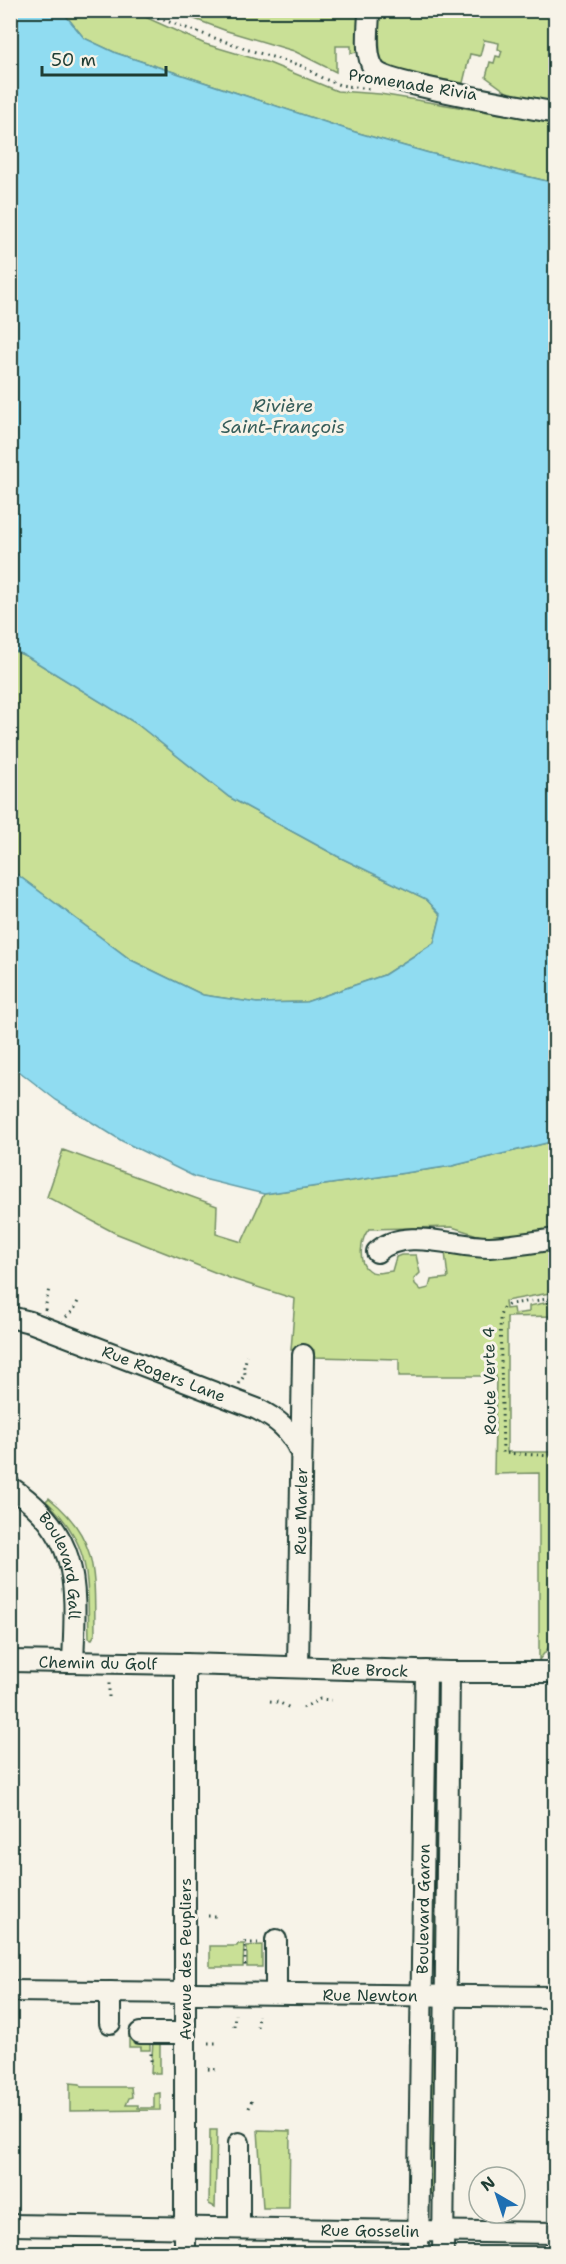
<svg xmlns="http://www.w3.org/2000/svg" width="566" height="2264" font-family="'Shantell Sans',sans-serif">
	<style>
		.green { fill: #c9e096; stroke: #748e65; stroke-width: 1.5 }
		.water { fill: #90dcf1; stroke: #639ca5; stroke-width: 1.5 }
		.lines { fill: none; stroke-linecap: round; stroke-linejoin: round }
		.minor-casing { stroke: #1f3d34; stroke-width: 24 }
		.path { stroke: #1f3d34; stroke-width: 3; stroke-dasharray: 1.5 4.5; stroke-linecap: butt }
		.minor { stroke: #f7f3e8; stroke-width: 20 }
		.labels { text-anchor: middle; stroke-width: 6; stroke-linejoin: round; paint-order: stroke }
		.street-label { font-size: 16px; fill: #1f3d34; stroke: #f7f3e8 }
		.water-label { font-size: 18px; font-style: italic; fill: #365d5a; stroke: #f7f3e8 }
	</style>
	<rect width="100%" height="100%" fill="#f7f3e8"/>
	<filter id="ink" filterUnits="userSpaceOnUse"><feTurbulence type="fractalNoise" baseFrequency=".0167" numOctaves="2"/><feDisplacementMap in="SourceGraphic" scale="12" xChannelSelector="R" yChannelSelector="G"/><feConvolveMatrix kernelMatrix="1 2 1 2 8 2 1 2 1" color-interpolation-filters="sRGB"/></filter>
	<g filter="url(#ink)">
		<path class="green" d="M62 11H132L205 44 269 63 337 91 380 94 555 123V183L429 153 355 132 116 53 84 38Z
			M173 11H359L357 52 351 53V46H336V72L294 51 227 31Z
			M378 11H555V103L508 93 486 77 490 62 494 63 496 56 500 57 502 51 498 49 499 43 484 40 480 56 470 54 463 83 396 71 384 67 380 54Z
			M10 649 28 657 137 724 229 797 337 856 426 899 441 915 434 943 384 975 306 1002 257 1003 203 995 131 960 11 870Z
			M555 1141V1233L493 1240 452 1227 369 1229C361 1238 357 1262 368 1270 374 1275 385 1272 392 1271L396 1257 401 1255H416L420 1273 414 1279 415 1284 421 1290 429 1288 431 1280 448 1278 445 1252 467 1253 555 1242V1292L505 1301 506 1309 513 1308 514 1314 529 1312V1306L555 1301V1316L507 1317V1452H555L554 1621 549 1647 539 1660V1473L494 1474 496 1376H399V1359L314 1357V1350H291L295 1299 232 1279 115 1233 47 1197 63 1150 217 1206 216 1234 242 1242 264 1194 452 1166Z
			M49 1498C100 1539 94 1575 95 1634L92 1639 89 1638C87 1581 93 1544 46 1501Z
			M436 1716 442 1717 438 1943 435 1945H431L433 1721Z
			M238 1944H244L243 1967H210V1946H237Z
			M262 1945V1967H247V1946Z
			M129 2033H133V2043L150 2041V2050H141V2047H129Z
			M153 2041H160V2073H151Z
			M430 2045H434L437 2047 436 2191 430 2195 427 2193Z
			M70 2083 80 2084 81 2087H131L132 2097 129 2098 126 2105H138V2108H154V2094L160 2093V2110L70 2111Z
			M210 2130H217L215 2207 209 2204Z
			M258 2130 290 2131 289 2208H263Z
			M11 2246H43L42 2252 11 2251Z
			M57 2247H108V2252H57Z
			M119 2247H160L161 2251 119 2252Z
			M213 2249 258 2250V2253H210Z
			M271 2249 342 2250V2253H271Z"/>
		<path class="water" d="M11 10 62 11 84 38 116 53 355 132 429 153 555 183V1141L452 1166 264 1194 195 1177 122 1141 56 1100 11 1065V870L131 960 203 995 257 1003 306 1002 384 975 434 943 441 915 426 899 337 856 229 797 137 724 28 657 11 649Z"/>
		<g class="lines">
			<defs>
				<g id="minor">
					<path d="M369 10C369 27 364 54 374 69 384 84 529 107 556 113"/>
					<path d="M377 1252C404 1226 457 1248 490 1247 512 1246 534 1242 556 1239"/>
					<path id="s1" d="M10 1317 30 1322 257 1409C277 1419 291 1430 300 1451"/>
					<path id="s2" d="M10 1487C82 1535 76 1586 73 1662"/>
					<path id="s3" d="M10 1661 185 1664 449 1672H556"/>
					<path id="s4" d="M298 1667 303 1355"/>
					<path id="s5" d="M10 1991 556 1997"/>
					<path d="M276 1993V1940"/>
					<path d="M110 2023V1992"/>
					<path d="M140 2033H185"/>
					<path id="s6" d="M10 2225 556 2233"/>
					<path d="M239 2228V2143"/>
					<path d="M185 2254V1664"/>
					<path id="s7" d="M418 2254 426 1671"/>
					<path d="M443 2254 449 1672"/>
				</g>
			</defs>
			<use href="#minor" class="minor-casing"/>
			<path class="path" d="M135 10 249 50 302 66 322 78 340 85 371 89
				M556 1298 510 1304 503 1308 500 1316 503 1453 551 1456 556 1459
				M45 1310 49 1288
				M66 1317 74 1310 79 1299
				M239 1384 245 1374 244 1367 247 1356
				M556 1485 553 1547 556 1549
				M548 1656 550 1652H556
				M109 1697V1680
				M270 1701 278 1702 290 1708
				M303 1708 320 1699 331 1700
				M208 1916H218
				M245 1940V1969
				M245 1943H258
				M234 2026 235 2014
				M257 2027 258 2015
				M208 2043H219
				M151 2061V2051
				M208 2069 219 2070
				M249 2108 253 2097
				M23 2254V2253"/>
			<use href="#minor" class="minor"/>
		</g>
	</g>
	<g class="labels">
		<g class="street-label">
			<text transform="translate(413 84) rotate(9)" y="6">Promenade Rivia</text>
			<text dy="6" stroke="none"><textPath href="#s1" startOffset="164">Rue Rogers Lane</textPath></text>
			<text transform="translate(489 1381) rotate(-91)" y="6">Route Verte 4</text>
			<text dy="6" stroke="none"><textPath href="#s4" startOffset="156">Rue Marler</textPath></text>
			<text dy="6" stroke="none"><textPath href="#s2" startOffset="99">Boulevard Gall</textPath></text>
			<text dy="6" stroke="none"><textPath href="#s3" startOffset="88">Chemin du Golf</textPath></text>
			<text dy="6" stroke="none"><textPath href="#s3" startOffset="360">Rue Brock</textPath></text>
			<text dy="6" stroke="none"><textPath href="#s7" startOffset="345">Boulevard Garon</textPath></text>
			<text transform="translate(185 1959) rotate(-90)" y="6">Avenue des Peupliers</text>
			<text dy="6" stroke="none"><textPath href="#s5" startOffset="360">Rue Newton</textPath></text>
			<text dy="6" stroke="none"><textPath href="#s6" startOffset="360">Rue Gosselin</textPath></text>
		</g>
		<g class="water-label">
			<text x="283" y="412">Rivière<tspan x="283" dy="21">Saint-François</tspan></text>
		</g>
	</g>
	<rect width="566" height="2264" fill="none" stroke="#f7f3e8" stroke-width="36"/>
	<rect x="18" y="18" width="530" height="2228" fill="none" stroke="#1f3d34" stroke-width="2" filter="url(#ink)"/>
	<g transform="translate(497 2195) rotate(321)"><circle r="28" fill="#f7f3e8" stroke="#a1aaa0" stroke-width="1.5"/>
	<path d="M0-4.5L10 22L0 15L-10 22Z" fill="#1f6fb2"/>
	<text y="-9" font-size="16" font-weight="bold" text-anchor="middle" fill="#1f3d34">N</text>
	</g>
	<path d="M42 66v9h124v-9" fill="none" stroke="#1f3d34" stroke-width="3"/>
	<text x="51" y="66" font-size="18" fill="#1f3d34" stroke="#f7f3e8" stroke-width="4.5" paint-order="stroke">50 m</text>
</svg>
